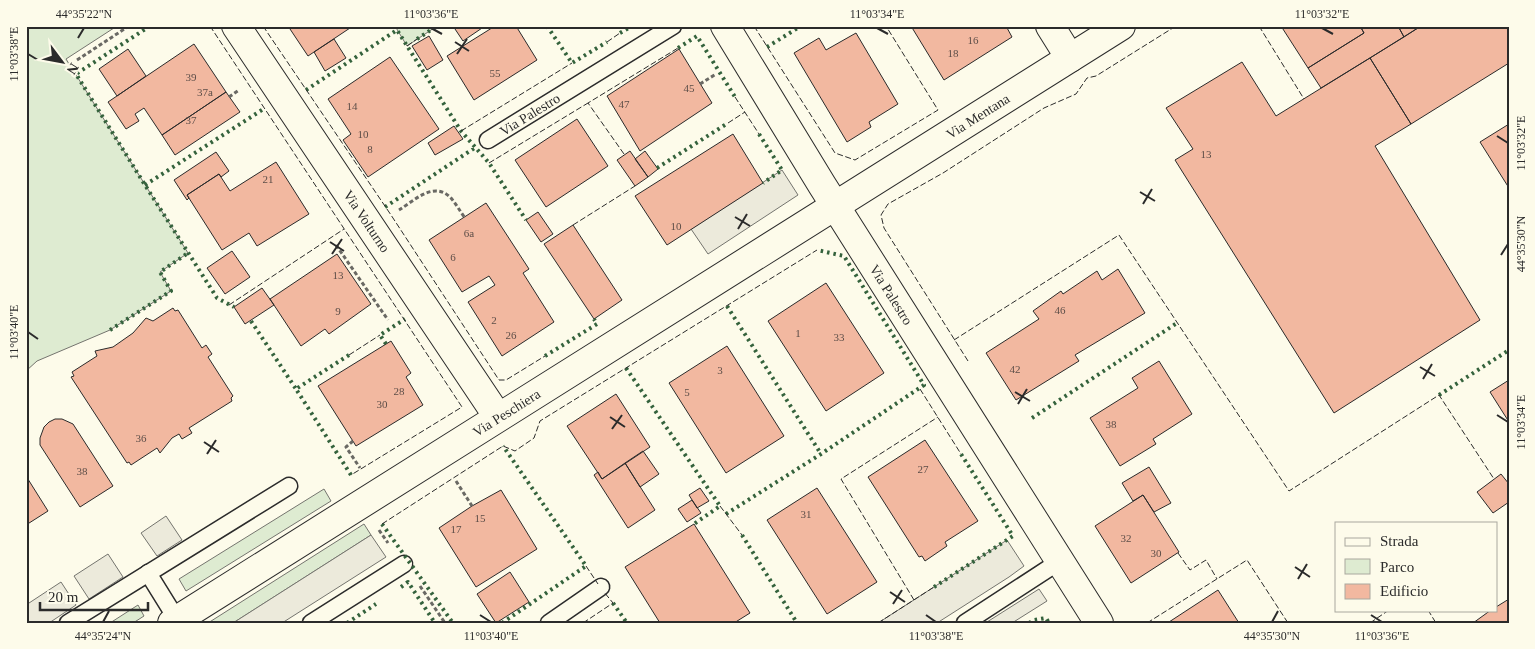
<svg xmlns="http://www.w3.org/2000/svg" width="1535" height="649" font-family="Georgia,serif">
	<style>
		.green { fill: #deebd1; stroke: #74746e }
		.parking { fill: #eceadb; stroke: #74746e }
		.building { fill: #f2b8a0; stroke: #2b2b2b }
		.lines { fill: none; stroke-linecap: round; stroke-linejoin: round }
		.service-casing { stroke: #2b2b2b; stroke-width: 19 }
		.minor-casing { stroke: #2b2b2b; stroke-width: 30 }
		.tertiary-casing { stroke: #2b2b2b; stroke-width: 30 }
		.path { stroke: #6a6964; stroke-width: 3; stroke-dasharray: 4 2.5; stroke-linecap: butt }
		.service { stroke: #fdfbea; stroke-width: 16 }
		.minor { stroke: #fdfbea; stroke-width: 28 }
		.tertiary { stroke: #fdfbea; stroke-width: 28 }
		.hedge { stroke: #34623c; stroke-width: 4; stroke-dasharray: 2.5 4; stroke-linecap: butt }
		.fence { stroke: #2b2b2b; stroke-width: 1; stroke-dasharray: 6 2.5; stroke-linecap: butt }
		.ticks { fill: none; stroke: #2b2b2b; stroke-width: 2 }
		.labels { text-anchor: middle; stroke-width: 4; stroke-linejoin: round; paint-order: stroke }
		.number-label { font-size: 11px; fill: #5d4e48 }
		.street-label { font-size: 14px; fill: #2b2b2b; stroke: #fdfbea }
		.neatline { fill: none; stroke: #2b2b2b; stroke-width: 2 }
		.ticks-label { font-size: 12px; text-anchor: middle; fill: #2b2b2b }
	</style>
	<rect width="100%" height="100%" fill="#fdfbea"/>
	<path class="green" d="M26 26H117L66 59 188 253 160 272 171 291 110 330 37 361 26 371Z
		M395 26H437L407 46Z
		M324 489 331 501 186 591 179 579Z
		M364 524 371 535 233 623H208Z
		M138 605 144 616 133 623H110Z"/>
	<path class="parking" d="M782 170 798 195 708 254 691 229Z
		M166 516 182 540 157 556 141 533Z
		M371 535 386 557 282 623H233Z
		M1007 540 1024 566 1009 577 937 623H878Z
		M108 554 123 577 89 599 74 576Z
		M61 582 76 605 49 623H26V605Z
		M1039 589 1047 601 1012 623 987 622Z"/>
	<path class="building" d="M288 26H353L308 56Z
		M453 26H485L463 41Z
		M495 26H516L537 60 474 100 447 56Z
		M911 26H1006L1012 37 944 80Z
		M1281 26H1360L1364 33 1308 68Z
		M1360 26H1398L1404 37 1321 88 1308 68 1364 33Z
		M1398 26H1421L1404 37Z
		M1421 26H1509V63L1411 124 1370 58Z
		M856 33 898 104 869 122 871 127 847 142 794 53 819 38 826 50Z
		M429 36 443 60 427 70 412 46Z
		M334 39 346 58 325 71 314 52Z
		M194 44 226 92 162 135 144 108 135 114 139 121 126 129 108 102Z
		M128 49 146 76 117 96 99 69Z
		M679 49 712 103 640 151 607 96Z
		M390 57 439 129 368 177 343 140 351 134 328 99Z
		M1370 58 1411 124 1375 146 1480 320 1334 413 1175 160 1193 149 1166 108 1242 62 1276 116Z
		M226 92 240 112 175 155 162 135Z
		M577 119 608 166 546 207 515 160Z
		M1509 124V188L1480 142Z
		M454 126 463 139 435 155 428 143Z
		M733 134 763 183 667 245 635 196Z
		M630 151 648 177 635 186 617 160Z
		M645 151 658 169 648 177 635 159Z
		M216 152 229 171 221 177 219 174 187 195 189 198 187 200 174 180Z
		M276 162 309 214 257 246 249 233 222 250 187 195 219 174 230 191Z
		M486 203 529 269 523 273 554 322 502 356 468 302 495 285 489 276 462 292 429 240Z
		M538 212 553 234 541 242 526 220Z
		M573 225 622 300 594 319 544 244Z
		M232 251 250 277 225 294 207 268Z
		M337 254 371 304 329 334 325 329 301 346 270 299Z
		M1118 269 1145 313 1075 355 1079 361 1016 400 986 353 1039 319 1033 311 1061 291 1063 294 1097 271 1102 280Z
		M826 283 884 373 826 411 768 321Z
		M262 288 274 305 245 324 234 307Z
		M173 308 175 311 178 310 202 348 206 345 212 354 208 357 233 396 231 398 232 401 189 428 192 433 182 439 179 434 172 438 160 453 157 448 131 465 129 462 127 463 71 377 74 376 72 372 97 356 95 351 113 347 133 333 146 318 153 321Z
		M391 341 411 373 406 377 423 405 356 446 318 386Z
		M727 346 784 436 726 473 669 383Z
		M1159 361 1192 414 1153 439 1156 444 1120 466 1090 418 1138 388 1132 378Z
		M1509 380V422L1490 392Z
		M616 394 650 447 602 479 567 426Z
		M55 419H62L73 424 113 486 80 507 40 445V438L44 427 49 422Z
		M925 440 978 521 945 542 947 546 925 561 922 556 919 557 868 477Z
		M643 451 659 474 640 487 625 463Z
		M625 463 655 510 628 528 594 475 598 472 602 479Z
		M1149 467 1171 503 1154 512 1143 495 1133 501 1122 483Z
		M1501 474 1509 484V502L1493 513 1477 492Z
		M26 476 48 511 26 525Z
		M700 488 709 501 697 508 689 495Z
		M817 488 877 582 827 614 767 520Z
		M501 490 537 549 476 587 439 528 472 506Z
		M1143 495 1179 552 1131 583 1095 526Z
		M692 500 701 513 687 522 678 509Z
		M694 524 750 613 734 623H660L625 567Z
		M510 572 529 602 496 623 477 594Z
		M1218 590 1239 623H1170L1169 622Z
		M1509 599V623H1473L1491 610H1496V607Z"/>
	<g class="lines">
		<defs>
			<g id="service">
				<path id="s1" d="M488 140 673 26"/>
				<path d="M148 573 179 623"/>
				<path d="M68 623 289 486"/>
				<path d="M311 623 404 564"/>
				<path d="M549 623 601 587"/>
				<path d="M965 623 1060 561"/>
			</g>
			<g id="minor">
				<path id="s2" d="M236 26 498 417"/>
				<path id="s3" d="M725 26 822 185 1099 623"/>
				<path d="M1050 26 1070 58"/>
			</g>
			<g id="tertiary">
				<path id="s4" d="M172 623 1121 26"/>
			</g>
		</defs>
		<use href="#service" class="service-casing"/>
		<use href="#minor" class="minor-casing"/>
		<use href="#tertiary" class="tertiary-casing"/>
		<path class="path" d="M607 28 609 26
			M77 60 129 26
			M700 84 716 74
			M229 97 239 90
			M399 210C414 201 434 180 451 198 456 204 460 211 465 218
			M336 245 388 320
			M353 441 346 447 360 468
			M456 481 472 506
			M379 530 388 543
			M420 586 445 623"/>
		<use href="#service" class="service"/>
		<use href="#minor" class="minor"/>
		<use href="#tertiary" class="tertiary"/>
		<path class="hedge" d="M150 26 76 74 145 185 217 298 234 307
			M547 26 572 63 607 42
			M620 33 632 26
			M417 39 437 26
			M767 47 801 26
			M678 48 697 36 735 97
			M306 90 397 30 461 131 489 163 526 220
			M759 134 782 170 763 183
			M657 168 728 123
			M145 185 265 108
			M385 207 476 147
			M727 306 821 454
			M251 321 296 389
			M110 330 171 291 160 272 188 253
			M386 344 380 335 405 319
			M349 355 296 389 351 475
			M545 356 597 324 594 319
			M626 368 720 506 694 524
			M1439 395 1509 350
			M1032 418 1177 323
			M726 514 821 454 924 385 844 256 817 250
			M382 524 453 623
			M742 535 797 623
			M401 587 408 582 435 623
			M934 587 1013 536 961 454
			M613 603 627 623
			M347 623 376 604
			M502 623 586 566 503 446
			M1029 623 1034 620 1046 618 1049 623"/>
		<path class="fence" d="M210 26 462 407 351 475
			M263 26 391 215 499 380H506L545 356
			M754 26 835 153 855 160 938 110 886 26
			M1259 26 1304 99
			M607 42 620 33
			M407 46 417 39
			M735 97 759 134
			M728 123 745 112
			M461 131 572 63
			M624 154 588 103 678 48
			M489 163 588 103
			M573 225 635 186
			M229 305 344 229
			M954 340 1119 235 1289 491 1439 395 1494 479
			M349 355 380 335
			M968 361 884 228 881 215 888 204 943 173 1044 108 1076 94 1087 78 1096 76 1176 26
			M920 389 961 454
			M720 506 742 535
			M382 524 503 446 515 451 534 438 540 421 817 250
			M1178 553 1190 570 1206 560 1217 579
			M586 566 598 584
			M914 600 841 479 938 417
			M1428 610 1436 623
			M583 623 613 603 604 592
			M878 623 934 587
			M1147 623 1247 560 1288 623
			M1370 623 1389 610"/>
	</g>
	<path class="ticks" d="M431 28 442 34M877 28 888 34M1322 28 1333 34M78 38 84 28M455 42 469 51M28 54 38 60M457 54 467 39M1497 136 1508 143M1140 192 1155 201M1143 204 1152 189M735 217 750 226M738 229 747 214M330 242 344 251M332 254 342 239M1501 255 1508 244M28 332 38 339M1420 367 1435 376M1423 379 1432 364M1015 392 1030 401M1018 404 1027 389M1497 415 1508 422M610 417 625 427M612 429 622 415M204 442 219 452M207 454 216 440M1295 567 1310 577M1298 579 1307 564M890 592 905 602M893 604 902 590M480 615 491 622M926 615 936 622M1371 615 1382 622M103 622 109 611M1272 622 1278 611"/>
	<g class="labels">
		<g class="number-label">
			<text x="973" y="44">16</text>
			<text x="953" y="57">18</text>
			<text x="495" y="77">55</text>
			<text x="191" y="81">39</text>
			<text x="689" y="92">45</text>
			<text x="205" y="96">37a</text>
			<text x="624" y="108">47</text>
			<text x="352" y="110">14</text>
			<text x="191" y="124">37</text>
			<text x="363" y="138">10</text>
			<text x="370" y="153">8</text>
			<text x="1206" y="158">13</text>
			<text x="268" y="183">21</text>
			<text x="676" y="230">10</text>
			<text x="469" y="237">6a</text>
			<text x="453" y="261">6</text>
			<text x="338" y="279">13</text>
			<text x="1060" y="314">46</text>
			<text x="338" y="315">9</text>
			<text x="494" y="324">2</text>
			<text x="798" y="337">1</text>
			<text x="511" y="339">26</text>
			<text x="839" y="341">33</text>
			<text x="1015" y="373">42</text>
			<text x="720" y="374">3</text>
			<text x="399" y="395">28</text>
			<text x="687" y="396">5</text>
			<text x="382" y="408">30</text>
			<text x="1111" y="428">38</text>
			<text x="141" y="442">36</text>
			<text x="923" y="473">27</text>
			<text x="82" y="475">38</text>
			<text x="806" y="518">31</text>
			<text x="480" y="522">15</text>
			<text x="456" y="533">17</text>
			<text x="1126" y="542">32</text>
			<text x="1156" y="557">30</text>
		</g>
		<g class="street-label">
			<text dy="5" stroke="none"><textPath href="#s1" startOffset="49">Via Palestro</textPath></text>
			<text dy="5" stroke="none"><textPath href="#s4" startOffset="952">Via Mentana</textPath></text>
			<text dy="5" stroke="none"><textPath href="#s2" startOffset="235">Via Volturno</textPath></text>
			<text dy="5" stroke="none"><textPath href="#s3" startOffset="316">Via Palestro</textPath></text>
			<text dy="5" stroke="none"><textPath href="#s4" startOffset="395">Via Peschiera</textPath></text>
		</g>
	</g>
	<rect width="1535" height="649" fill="none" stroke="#fdfbea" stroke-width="55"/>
	<rect x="1335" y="522" width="162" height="90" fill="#fdfbea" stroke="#a9a89e"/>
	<rect x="1345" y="538" width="25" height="8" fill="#fdfbea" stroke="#a9a89e"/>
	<text x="1380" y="546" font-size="15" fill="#2b2b2b">Strada</text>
	<rect x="1345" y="559" width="25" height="15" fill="#deebd1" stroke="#a9a89e"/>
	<text x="1380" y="572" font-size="15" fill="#2b2b2b">Parco</text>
	<rect x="1345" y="584" width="25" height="15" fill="#f2b8a0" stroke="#a9a89e"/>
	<text x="1380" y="596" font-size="15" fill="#2b2b2b">Edificio</text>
	<g transform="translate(62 62) rotate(122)" stroke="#fdfbea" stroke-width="4" paint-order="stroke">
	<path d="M0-4L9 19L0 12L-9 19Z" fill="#2b2b2b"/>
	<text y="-8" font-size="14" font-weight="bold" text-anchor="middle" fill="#2b2b2b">N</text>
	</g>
	<path d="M40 602v8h108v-8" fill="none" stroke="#2b2b2b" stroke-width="2.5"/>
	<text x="48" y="602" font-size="15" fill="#2b2b2b" stroke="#fdfbea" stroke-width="4" paint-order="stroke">20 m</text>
	<rect x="28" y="28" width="1480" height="594" class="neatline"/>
	<g class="ticks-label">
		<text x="84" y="18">44°35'22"N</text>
		<text x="431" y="18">11°03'36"E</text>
		<text x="877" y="18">11°03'34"E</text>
		<text x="1322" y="18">11°03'32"E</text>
		<text transform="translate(14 54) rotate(-90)" y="4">11°03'38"E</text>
		<text transform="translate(1521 143) rotate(-90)" y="4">11°03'32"E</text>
		<text transform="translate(1521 244) rotate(-90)" y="4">44°35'30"N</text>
		<text transform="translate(14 332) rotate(-90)" y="4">11°03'40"E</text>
		<text transform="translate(1521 422) rotate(-90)" y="4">11°03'34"E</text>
		<text x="103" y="640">44°35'24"N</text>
		<text x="491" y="640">11°03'40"E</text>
		<text x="936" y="640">11°03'38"E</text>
		<text x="1272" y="640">44°35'30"N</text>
		<text x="1382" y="640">11°03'36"E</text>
	</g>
</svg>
